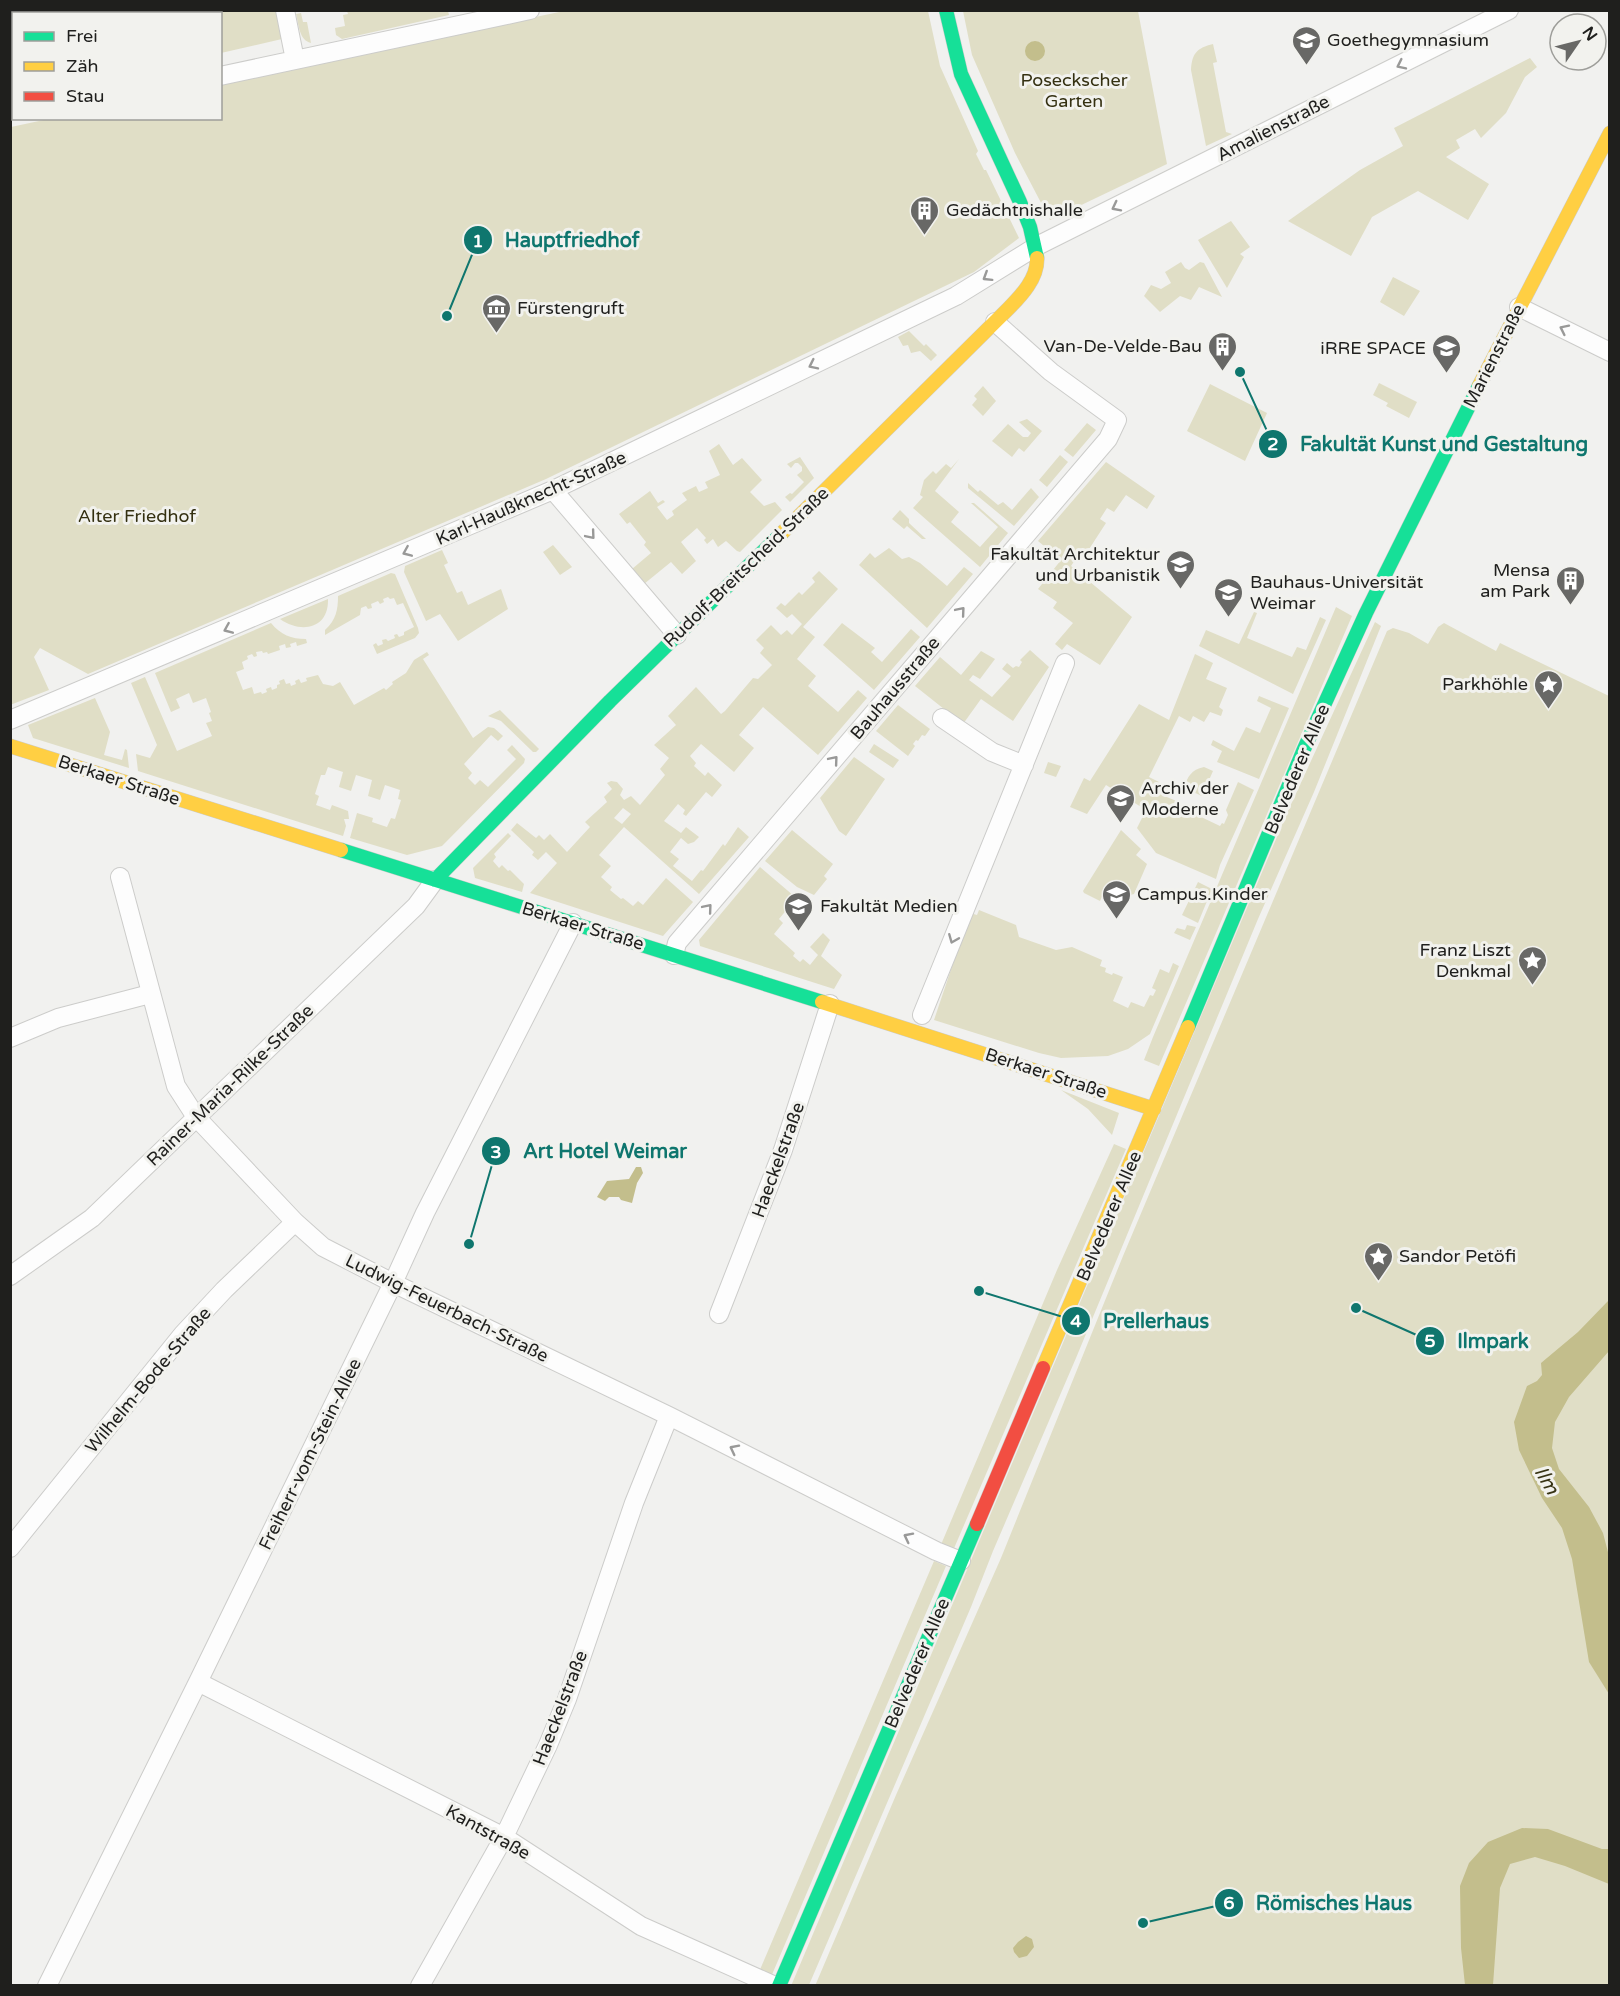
<svg xmlns="http://www.w3.org/2000/svg" width="1620" height="1996" font-family="'Varela Round',sans-serif">
	<style>
		.green { fill: #e0dec6; fill-rule: evenodd }
		.water { fill: #c3be8c }
		.lines { fill: none; stroke-linecap: round; stroke-linejoin: round }
		.street-casing { stroke: #ccccca; stroke-width: 20 }
		.fast-casing { stroke: #ccccca; stroke-width: 15 }
		.slow-casing { stroke: #ccccca; stroke-width: 15 }
		.jam-casing { stroke: #ccccca; stroke-width: 15 }
		.street { stroke: #fdfdfd; stroke-width: 18 }
		.fast { stroke: #16e098; stroke-width: 14 }
		.slow { stroke: #ffcf43; stroke-width: 14 }
		.jam { stroke: #f24e42; stroke-width: 14 }
		.oneway { stroke: #999998 }
		.labels { text-anchor: middle; stroke-width: 6; stroke-linejoin: round; paint-order: stroke }
		.poi-label { font-size: 18px; fill: #1f1f1d; stroke: #f2f2ee; text-anchor: start }
		.park-label { font-size: 18px; fill: #343011; stroke: #f2f2ee }
		.street-label { font-size: 18px; fill: #1f1f1d; stroke: #f2f2ee }
		.water-label { font-size: 20px; font-style: italic; fill: #383415; stroke: #f2f2ee }
		.leader { fill: none; stroke: #0f766e; stroke-width: 2 }
		.callout-dot { fill: #0f766e; stroke: #f2f2ee; stroke-width: 2 }
		.mark-label { font-size: 18px; text-anchor: middle; font-weight: bold; fill: #fff }
		.callout-label { font-size: 20px; text-anchor: middle; font-weight: bold; fill: #0f766e; stroke: #f2f2ee; stroke-width: 6; stroke-linejoin: round; paint-order: stroke }
	</style>
	<rect width="100%" height="100%" fill="#f1f1ef"/>
	<path class="green" d="M179 10 180 13 105 14 104 11Z
		M192 11H276L282 39 221 53 220 14 193 13Z
		M448 11 449 15 342 39 336 35 335 28 345 26 343 15 348 14 347 11Z
		M564 11H928L940 66 978 151 976 154 984 170H986L1019 238 974 272 546 479 88 674 40 648 34 657 49 690 10 705 11 127 53 118H220L221 83Z
		M963 11H1138L1167 164 1050 220 1015 153 972 55Z
		M301 13 303 22H307L311 43C299 40 299 25 296 14Z
		M1213 44 1217 62 1213 63 1226 132 1232 134 1206 146 1191 70C1192 53 1197 48 1213 44Z
		M1530 58 1537 67 1525 77 1506 113 1481 138 1475 129 1456 140 1460 148 1446 157 1489 184 1468 220 1418 191 1372 217 1351 256 1288 221 1360 170 1403 146 1394 128Z
		M1231 221 1250 247 1240 254 1244 257 1227 288 1198 240Z
		M1181 262 1185 268 1189 270 1200 262 1204 263 1222 297 1199 287 1191 300 1180 296 1160 312 1144 296 1151 285 1161 289 1171 283 1165 272Z
		M1393 277 1420 291 1404 316 1380 302Z
		M909 331 924 346 926 344 937 355 931 361 920 351 911 353 908 345 903 346 898 337Z
		M1379 383 1417 402 1409 418 1386 406 1388 403 1373 395Z
		M1210 384 1267 413 1245 461 1187 431Z
		M983 386 996 401 983 416 972 405 977 399 974 396Z
		M1027 419 1042 431 1024 452 1019 448 1012 457 992 441 1008 424 1023 437H1028L1031 433 1019 422Z
		M1087 423 1096 430 1073 457 1064 450Z
		M719 444 733 465 742 458 762 480 750 492 764 506 775 502 782 510 740 552 737 551 726 541 718 547 713 539 707 544 704 540 706 538 697 528 681 542 696 561 682 574 671 562 644 584 632 569 651 553 644 545 646 542 630 522 627 524 619 514 650 491 658 503 663 500 665 502 657 507 667 520 674 515 672 511 687 500 682 493 696 486 699 492 708 488 705 482 720 475 709 451Z
		M1060 455 1068 462 1047 487 1039 480Z
		M800 457 814 478 790 502 785 497 790 493 792 494 804 482 797 475 802 471V467L798 463H795L791 468 787 464Z
		M959 459 935 491 959 512 951 522 980 547 998 527 971 503H974L1008 533 980 567 913 508 923 497 920 495 924 480 933 471 936 474 946 464 951 468Z
		M1106 462 1155 496 1147 509 1126 495 1114 512 1107 508 1100 519 1106 523 1082 560 1077 557 1071 566 1132 617 1100 665 1067 644 1062 650 1055 644 1073 623 1053 608 1057 602 1038 589 1061 560 1038 541Z
		M968 483 978 492 980 490 998 505 1003 502 1012 510 1031 488 1039 497 1014 526 968 488Z
		M900 510 909 519V523L926 539H922L907 526 904 529 892 519Z
		M553 545 572 567 560 575 543 552Z
		M889 548 902 559 909 557 920 563 947 586 964 567 973 574 927 628 859 565 870 553 875 558Z
		M442 550 448 563 444 565 457 593 462 591 468 605 501 589 508 609 458 641 440 614 426 621 404 572 405 566Z
		M819 571 838 589 803 627 815 637 797 659 816 676 808 686 838 712 858 690 867 698 818 755 763 707 739 735 754 748 734 772 701 744 690 756 696 763 694 766 705 776 708 772 722 785 712 797 706 792 686 816 683 814 685 810 678 804 664 821 681 833 686 827 699 837 694 842 688 844 681 838 670 852 679 859 673 866 692 881 701 870 703 871 723 844 725 846 738 827 749 837 699 894 624 827 599 855 611 866 601 877 612 887 610 890 621 899 623 898 633 906 638 901 643 905 666 878 693 902 663 936 530 893 557 863 546 852 538 860 532 855 534 852 511 830 517 823 536 838 539 835 544 840 550 834 567 852 590 827 585 822 607 802 604 797 612 789 607 783 611 781 617 782 623 789 620 795 624 800 631 796 640 805 665 775 660 769 669 758 654 745 676 725 668 716 696 687 721 714 725 711 753 678 758 679 772 665 760 653 764 648 756 640 771 625 781 635 787 630 792 635 802 624 792 614 787 618 776 608 781 603 785 606 799 592 802 595 815 582 812 578ZM623 808 631 814 622 824 614 818Z
		M391 573 395 574 418 628 419 633 415 638 377 654 373 645 376 643 378 646 383 644 382 640 386 639 388 641 395 638 394 635 397 634 399 637 404 635V632L414 627 403 603 397 605 394 598 390 599 388 597 383 599 384 602 380 604 378 601 371 604 372 608 368 609 366 606 361 608 360 615 325 635V630C336 620 338 610 338 596Z
		M328 599C329 629 301 634 280 619Z
		M1336 607 1352 616 1159 1066 1144 1060 1153 1037Z
		M1254 612 1257 613 1247 638 1292 657 1297 647 1306 650 1320 617 1326 620 1293 694 1199 646 1206 630 1239 644Z
		M1375 622 1381 626 1314 792 1258 919 1076 1358 993 1551 971 1607 809 1985 791 1986 1287 813Z
		M271 623C281 635 291 639 306 639L307 643 297 646 296 642 290 644 291 647 286 648 285 644 279 646 280 650 268 654 267 652 263 653 262 651 256 652 257 656 254 657 252 654 247 656 248 659 242 662 244 669 236 672 243 690 252 687 254 694 261 692 262 694 267 692 266 689 271 687 272 690 277 688V685L280 684 279 681 284 679 286 684 290 683 291 686 296 684 295 681 299 679 301 683 307 681 306 678 318 675 323 684 333 686 340 682 354 705 384 688 386 690 393 684 392 682 406 673 414 660 427 652 429 655 423 659 473 738 488 727 494 728 503 736 498 741 491 735 464 764 472 773 468 778 475 785 480 780 488 787 516 759 507 750 512 745 525 759 524 763 442 846 407 855 350 838 357 813 373 818 372 822 387 827 391 818 395 819 401 800 398 799 400 790 385 785 380 800 368 796 372 780 356 775 351 791 339 787 343 772 328 767 325 775H321L315 794 319 796 316 805 330 810 332 805 348 811 349 819H344L346 826 343 836 138 771 136 754 150 758 157 745 131 683 145 677 177 751 212 736 206 723 212 721 209 713 211 712 206 698 193 703 189 693 176 699 180 708 171 712 155 673Z
		M842 623 875 648 871 652 882 662 911 629 920 637 874 690 823 645Z
		M1444 623 1496 651 1500 643 1609 696V1985L815 1986 896 1795 1001 1558 1123 1256 1387 631 1393 628 1409 633 1428 644 1438 627Z
		M1030 650 1049 667 1013 721 981 699 963 724 915 686 940 657 961 675 981 651 995 659 980 679 973 675 969 680 992 697 1011 676 1002 669 1007 663 1013 668 1016 666 1019 667 1022 662 1020 660Z
		M1195 654 1213 663 1206 679 1227 688 1219 707 1223 710 1221 716 1210 712 1204 722 1193 716 1190 722 1179 716 1149 777 1161 783 1157 793 1179 802 1178 806 1220 826 1222 823 1224 824 1228 815 1226 810 1238 782 1254 790 1220 865 1216 879 1156 853 1137 828 1146 810 1106 785 1087 814 1070 807 1084 778 1090 781 1139 704 1169 720Z
		M1259 696 1289 708 1259 779 1217 762 1222 751 1211 745 1213 740 1234 751 1246 727 1260 733 1271 708 1257 701Z
		M95 698 110 732 104 755 122 760 125 749 127 750 129 768 33 738 28 725Z
		M898 705 930 729 925 736 922 735 918 741 916 740 913 744 915 746 908 756 876 731Z
		M500 710 539 749 536 752H533L501 721 488 716Z
		M874 744 899 760 893 768 869 752Z
		M854 757 885 779 846 836 839 831 820 798Z
		M1048 762 1061 766 1056 777 1044 773Z
		M1204 767 1213 771 1202 796 1184 788C1188 776 1191 770 1204 767Z
		M792 830 833 864 824 876 827 879 814 895 797 887 765 861Z
		M1121 830 1141 849 1136 855 1147 864 1134 894 1122 897 1104 892 1100 901 1084 893 1083 891Z
		M508 833 511 836 494 854 496 857 493 861 499 868 502 865 508 871 510 870 524 884 522 892 475 878 473 868Z
		M760 867 801 902 793 912 788 908 779 919 783 923 774 934 795 953 793 956 800 962 803 959 810 965 818 955 810 947 823 933 830 940 821 956 842 975 834 989 700 946 699 940Z
		M1198 882 1212 889 1198 923 1182 915Z
		M979 910 1016 925 1019 937 1056 950 1072 947 1102 960 1100 966 1106 968 1105 972 1112 975 1113 973 1123 977 1113 1001 1128 1008 1131 1002 1144 1007 1150 995 1153 996 1156 990 1152 988 1160 969 1169 973 1173 963 1179 966 1150 1034 1128 1049 1108 1056 1061 1058 1039 1053 934 1020 970 913 977 915Z
		M1187 925 1196 927 1190 940 1174 933 1177 928 1185 930Z
		M1061 1090 1119 1113 1112 1135 1088 1109Z
		M1114 1144 1126 1149 952 1553 940 1547 1057 1270Z
		M934 1561 946 1566 771 1977 759 1972Z"/>
	<path class="water" d="M1025 51a10 10 0 1 1 20 0a10 10 0 1 1-20 0Z
		M636 1167H641L643 1173 637 1183 632 1203 621 1200 619 1197H609L605 1201 597 1197 607 1181 629 1179Z
		M1609 1300V1351L1569 1397 1555 1422 1552 1448 1559 1469 1589 1507 1603 1533 1609 1556V1694L1589 1662 1572 1559 1562 1528 1542 1498 1519 1450 1514 1422 1527 1386 1537 1381 1542 1375 1541 1363 1578 1332Z
		M1522 1828 1548 1829 1602 1849H1609V1884L1565 1866 1535 1857 1510 1864 1500 1888 1493 1985H1465L1461 1948 1460 1886 1469 1863 1488 1842Z
		M1026 1936 1032 1939 1034 1947 1027 1956 1019 1958 1014 1952 1013 1948 1018 1942Z"/>
	<g class="lines">
		<defs>
			<path id="street" d="M186 10 187 14
				M285 10 295 60
				M220 76 530 10
				M1519 307 1610 352
				M553 490 677 635
				M942 718 992 752 1024 765
				M10 720 553 490 956 296 1037 246 1509 10
				M120 877 176 1086 196 1117 295 1222 323 1247 393 1283 669 1416 936 1551 961 1561
				M674 955 677 943 1108 439 1117 420 1051 372 995 322
				M922 1015 1065 663
				M10 1038 58 1018 150 994
				M10 1276 92 1218 416 906 435 880
				M719 1314 783 1150 830 1004
				M10 1548 183 1334 224 1290 295 1222
				M198 1682 504 1837 641 1926 775 1986
				M47 1986 198 1682 393 1283 425 1213 573 923
				M420 1986 504 1837 548 1745 567 1699 634 1503 669 1416"/>
			<path id="fast" d="M946 10 961 74 1020 202 1030 227 1037 258
				M341 850 822 1002
				M435 880 610 701 782 533
				M1188 1027 1304 749 1366 613 1479 386
				M779 1986 977 1524"/>
			<path id="slow" d="M1479 386 1610 133
				M782 533 1008 309C1021 296 1038 278 1037 258
				M10 746 341 850
				M822 1002 1154 1109
				M1043 1368 1188 1027"/>
			<path id="jam" d="M977 1524 1043 1368"/>
		</defs>
		<use href="#street" class="street-casing"/>
		<use href="#fast" class="fast-casing"/>
		<use href="#slow" class="slow-casing"/>
		<use href="#jam" class="jam-casing"/>
		<use href="#street" class="street"/>
		<use href="#fast" class="fast"/>
		<use href="#slow" class="slow"/>
		<use href="#jam" class="jam"/>
	</g>
	<defs><path id="oneway-chevron" d="M-2-3.5L2.5 0L-2 3.5" fill="none" stroke-width="1.6" stroke-linecap="round" stroke-linejoin="round" transform="scale(1.5)"/></defs>
	<g class="oneway">
		<use href="#oneway-chevron" transform="translate(1401 65) rotate(154)"/>
		<use href="#oneway-chevron" transform="translate(1116 207) rotate(153)"/>
		<use href="#oneway-chevron" transform="translate(987 277) rotate(148)"/>
		<use href="#oneway-chevron" transform="translate(1564 329) rotate(-154)"/>
		<use href="#oneway-chevron" transform="translate(813 365) rotate(154)"/>
		<use href="#oneway-chevron" transform="translate(591 535) rotate(50)"/>
		<use href="#oneway-chevron" transform="translate(407 552) rotate(157)"/>
		<use href="#oneway-chevron" transform="translate(961 611) rotate(-50)"/>
		<use href="#oneway-chevron" transform="translate(228 629) rotate(157)"/>
		<use href="#oneway-chevron" transform="translate(834 760) rotate(-50)"/>
		<use href="#oneway-chevron" transform="translate(708 908) rotate(-50)"/>
		<use href="#oneway-chevron" transform="translate(953 939) rotate(112)"/>
		<use href="#oneway-chevron" transform="translate(734 1449) rotate(-153)"/>
		<use href="#oneway-chevron" transform="translate(908 1537) rotate(-153)"/>
	</g>
	<defs>
		<symbol id="school-pin" viewBox="-11 -11 22 30"><path d="M0 17L-7.5 6A9.5 9.5 0 1 1 7.5 6Z" fill="#686866" stroke="#f2f2ee"/><path d="M0-5L7-2L0 1L-7-2ZM-4 1L0 2.5L4 1V4Q0 6-4 4Z" fill="#fff"/></symbol>
		<symbol id="building-pin" viewBox="-11 -11 22 30"><path d="M0 17L-7.5 6A9.5 9.5 0 1 1 7.5 6Z" fill="#686866" stroke="#f2f2ee"/><path d="M-4-6H4V6H1V3H-1V6H-4ZM-2.5-4.3h1.7v1.8h-1.7ZM.8-4.3h1.7v1.8H.8ZM-2.5-1h1.7V.8h-1.7ZM.8-1h1.7V.8H.8Z" fill="#fff"/></symbol>
		<symbol id="museum-pin" viewBox="-11 -11 22 30"><path d="M0 17L-7.5 6A9.5 9.5 0 1 1 7.5 6Z" fill="#686866" stroke="#f2f2ee"/><path d="M0-6L6-3V-2H-6V-3ZM-5-1h2V3h-2ZM-1-1h2V3h-2ZM3-1h2V3H3ZM-6 4H6V6H-6Z" fill="#fff"/></symbol>
		<symbol id="university-pin" viewBox="-11 -11 22 30"><path d="M0 17L-7.5 6A9.5 9.5 0 1 1 7.5 6Z" fill="#686866" stroke="#f2f2ee"/><path d="M0-5L7-2L0 1L-7-2ZM-4 1L0 2.5L4 1V4Q0 6-4 4Z" fill="#fff"/></symbol>
		<symbol id="sight-pin" viewBox="-11 -11 22 30"><path d="M0 17L-7.5 6A9.5 9.5 0 1 1 7.5 6Z" fill="#686866" stroke="#f2f2ee"/><path d="M0-6L1.8-2.2L6-1.7L2.9 1.2L3.7 5.4L0 3.3L-3.7 5.4L-2.9 1.2L-6-1.7L-1.8-2.2Z" fill="#fff"/></symbol>
	</defs>
	<g fill-rule="evenodd">
		<use href="#school-pin" x="1290" y="24" width="33" height="45"/>
		<use href="#building-pin" x="908" y="194" width="33" height="45"/>
		<use href="#museum-pin" x="480" y="292" width="33" height="45"/>
		<use href="#building-pin" x="1206" y="330" width="33" height="45"/>
		<use href="#university-pin" x="1430" y="332" width="33" height="45"/>
		<use href="#university-pin" x="1164" y="548" width="33" height="45"/>
		<use href="#building-pin" x="1554" y="564" width="33" height="45"/>
		<use href="#university-pin" x="1212" y="576" width="33" height="45"/>
		<use href="#sight-pin" x="1532" y="668" width="33" height="45"/>
		<use href="#university-pin" x="1104" y="782" width="33" height="45"/>
		<use href="#school-pin" x="1100" y="878" width="33" height="45"/>
		<use href="#university-pin" x="782" y="890" width="33" height="45"/>
		<use href="#sight-pin" x="1516" y="944" width="33" height="45"/>
		<use href="#sight-pin" x="1362" y="1240" width="33" height="45"/>
	</g>
	<g class="labels">
		<g class="poi-label">
			<text x="1327" y="46">Goethegymnasium</text>
			<text x="946" y="216">Gedächtnishalle</text>
			<text x="517" y="314">Fürstengruft</text>
			<text x="1202" y="352" text-anchor="end">Van-De-Velde-Bau</text>
			<text x="1426" y="354" text-anchor="end">iRRE SPACE</text>
			<text x="1160" y="560" text-anchor="end">Fakultät Architektur<tspan x="1160" dy="21">und Urbanistik</tspan></text>
			<text x="1550" y="576" text-anchor="end">Mensa<tspan x="1550" dy="21">am Park</tspan></text>
			<text x="1250" y="588">Bauhaus-Universität<tspan x="1250" dy="21">Weimar</tspan></text>
			<text x="1528" y="690" text-anchor="end">Parkhöhle</text>
			<text x="1141" y="794">Archiv der<tspan x="1141" dy="21">Moderne</tspan></text>
			<text x="1137" y="900">Campus.Kinder</text>
			<text x="820" y="912">Fakultät Medien</text>
			<text x="1511" y="956" text-anchor="end">Franz Liszt<tspan x="1511" dy="21">Denkmal</tspan></text>
			<text x="1399" y="1262">Sandor Petöfi</text>
		</g>
		<g class="park-label">
			<text x="1074" y="86">Poseckscher<tspan x="1074" dy="21">Garten</tspan></text>
			<text x="137" y="522">Alter Friedhof</text>
		</g>
		<g class="street-label">
			<text transform="translate(1273 128) rotate(-27)" y="6">Amalienstraße</text>
			<text transform="translate(1494 356) rotate(-63)" y="6">Marienstraße</text>
			<text transform="translate(531 498) rotate(-24)" y="6">Karl-Haußknecht-Straße</text>
			<text transform="translate(746 567) rotate(-44)" y="6">Rudolf-Breitscheid-Straße</text>
			<text transform="translate(895 688) rotate(-50)" y="6">Bauhausstraße</text>
			<text transform="translate(1297 769) rotate(-67)" y="6">Belvederer Allee</text>
			<text transform="translate(119 780) rotate(18)" y="6">Berkaer Straße</text>
			<text transform="translate(583 926) rotate(17)" y="6">Berkaer Straße</text>
			<text transform="translate(1046 1073) rotate(18)" y="6">Berkaer Straße</text>
			<text transform="translate(230 1085) rotate(-44)" y="6">Rainer-Maria-Rilke-Straße</text>
			<text transform="translate(778 1160) rotate(-70)" y="6">Haeckelstraße</text>
			<text transform="translate(1109 1216) rotate(-67)" y="6">Belvederer Allee</text>
			<text transform="translate(447 1308) rotate(26)" y="6">Ludwig-Feuerbach-Straße</text>
			<text transform="translate(148 1380) rotate(-50)" y="6">Wilhelm-Bode-Straße</text>
			<text transform="translate(310 1454) rotate(-64)" y="6">Freiherr-vom-Stein-Allee</text>
			<text transform="translate(917 1663) rotate(-67)" y="6">Belvederer Allee</text>
			<text transform="translate(560 1708) rotate(-69)" y="6">Haeckelstraße</text>
			<text transform="translate(488 1832) rotate(29)" y="6">Kantstraße</text>
		</g>
		<g class="water-label">
			<text transform="translate(1547 1480) rotate(60)" y="7">Ilm</text>
		</g>
	</g>
	<path class="leader" d="M447 316L478 240M1240 372L1273 444M469 1244L496 1151M979 1291L1076 1321M1356 1308L1430 1341M1143 1923L1229 1903"/>
	<g class="callout-dot">
		<circle cx="447" cy="316" r="6"/>
		<circle cx="1240" cy="372" r="6"/>
		<circle cx="469" cy="1244" r="6"/>
		<circle cx="979" cy="1291" r="6"/>
		<circle cx="1356" cy="1308" r="6"/>
		<circle cx="1143" cy="1923" r="6"/>
		<circle cx="478" cy="240" r="15"/>
		<circle cx="1273" cy="444" r="15"/>
		<circle cx="496" cy="1151" r="15"/>
		<circle cx="1076" cy="1321" r="15"/>
		<circle cx="1430" cy="1341" r="15"/>
		<circle cx="1229" cy="1903" r="15"/>
	</g>
	<g class="mark-label">
		<text x="478" y="247">1</text>
		<text x="1273" y="450">2</text>
		<text x="496" y="1158">3</text>
		<text x="1076" y="1327">4</text>
		<text x="1430" y="1347">5</text>
		<text x="1229" y="1909">6</text>
	</g>
	<g class="callout-label">
		<text x="572" y="247">Hauptfriedhof</text>
		<text x="1444" y="451">Fakultät Kunst und Gestaltung</text>
		<text x="605" y="1158">Art Hotel Weimar</text>
		<text x="1156" y="1328">Prellerhaus</text>
		<text x="1493" y="1348">Ilmpark</text>
		<text x="1334" y="1910">Römisches Haus</text>
	</g>
	<rect width="1620" height="1996" fill="none" stroke="#1f1f1d" stroke-width="24"/>
	<rect x="12" y="12" width="210" height="108" fill="#f2f2ee" stroke="#9e9e9a" stroke-width="1.5"/>
	<rect x="24" y="32" width="30" height="9" fill="#16e098" stroke="#9e9e9a" stroke-width="1.5"/>
	<text x="66" y="42" font-size="18" fill="#1f1f1d">Frei</text>
	<rect x="24" y="62" width="30" height="9" fill="#ffcf43" stroke="#9e9e9a" stroke-width="1.5"/>
	<text x="66" y="72" font-size="18" fill="#1f1f1d">Zäh</text>
	<rect x="24" y="92" width="30" height="9" fill="#f24e42" stroke="#9e9e9a" stroke-width="1.5"/>
	<text x="66" y="102" font-size="18" fill="#1f1f1d">Stau</text>
	<g transform="translate(1578 42) rotate(55)"><circle r="28" fill="#f2f2ee" stroke="#9e9e9a" stroke-width="1.5"/>
	<path d="M0-4.5L10 22L0 15L-10 22Z" fill="#686866"/>
	<text y="-9" font-size="16" font-weight="bold" text-anchor="middle" fill="#1f1f1d">N</text>
	</g>
</svg>
